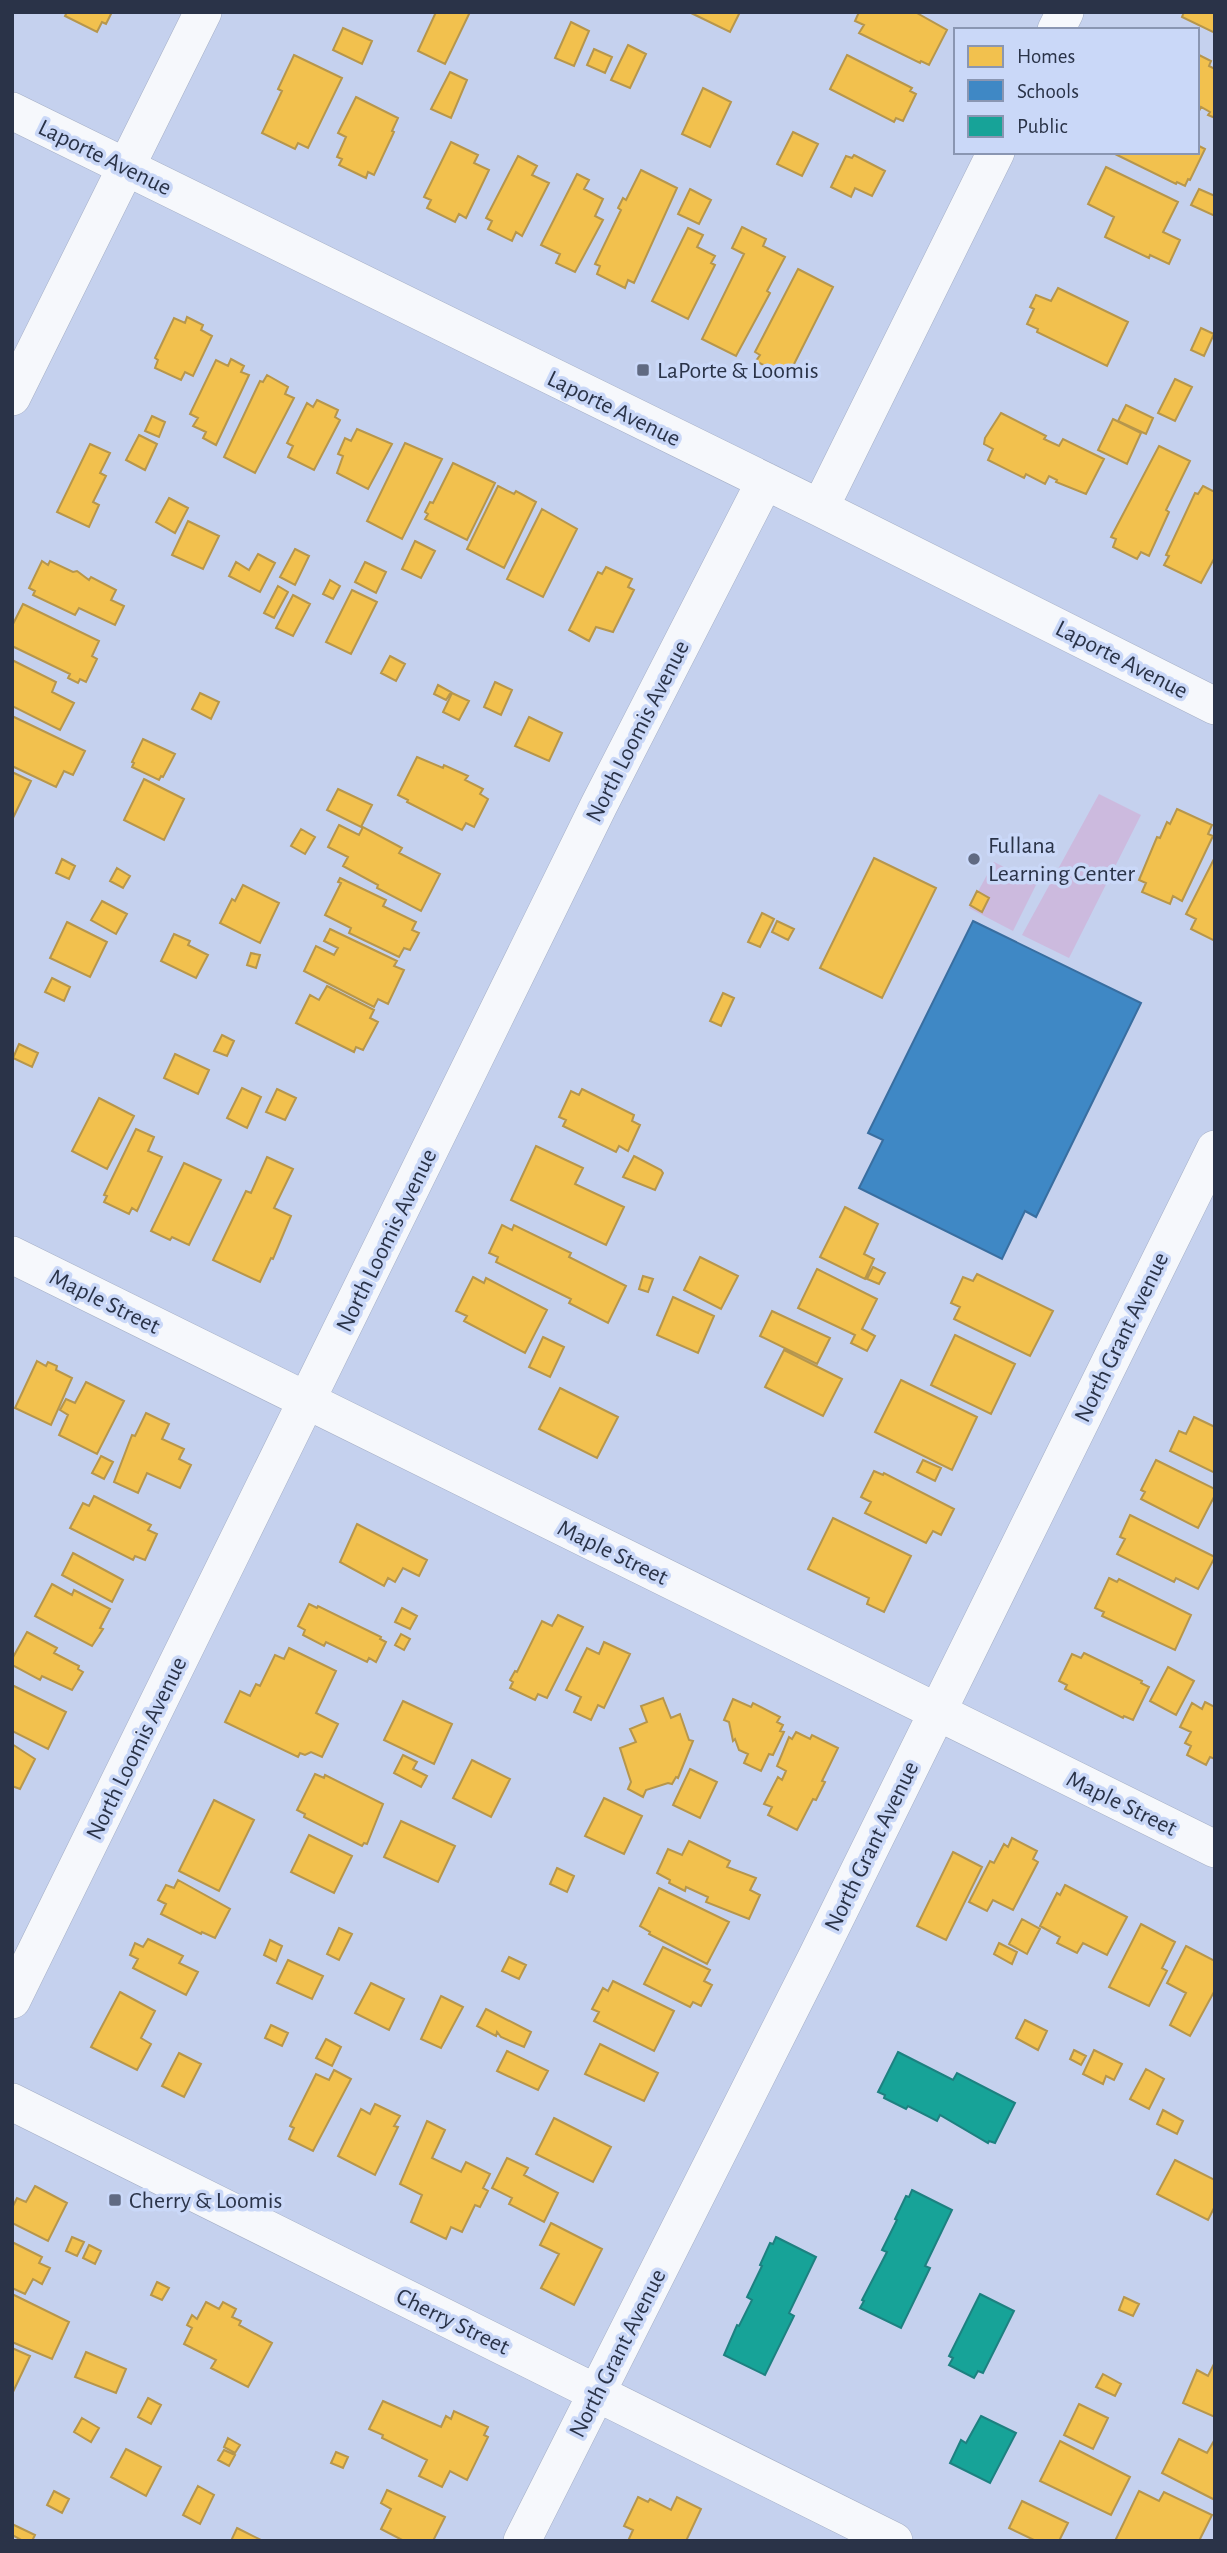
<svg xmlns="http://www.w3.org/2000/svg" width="1227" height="2553" font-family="'Alegreya Sans',sans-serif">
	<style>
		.green { fill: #ccbade }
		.homes { fill: #f2c14e; stroke: #b6964c; stroke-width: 2 }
		.schools { fill: #3f88c5; stroke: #396ea0; stroke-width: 2 }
		.public { fill: #17a398; stroke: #1d8180; stroke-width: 2 }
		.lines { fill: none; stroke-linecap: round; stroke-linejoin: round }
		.minor-casing { stroke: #a5afc6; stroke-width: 38 }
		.minor { stroke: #f6f8fc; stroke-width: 37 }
		.poi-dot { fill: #606a82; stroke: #cad8f8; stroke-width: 2.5 }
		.labels { text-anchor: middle; stroke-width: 7; stroke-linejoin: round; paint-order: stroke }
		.street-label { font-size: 24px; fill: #2a3348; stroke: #cad8f8 }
		.poi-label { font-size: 24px; fill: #2a3348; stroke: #cad8f8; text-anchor: start }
	</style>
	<rect width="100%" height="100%" fill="#c5d1ee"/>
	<path class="green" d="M1099 794 1141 815 1069 958 1022 935Z
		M994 862 1037 883 1013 931 969 908Z"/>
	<path class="homes" d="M67 12H112L106 24 102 22 97 32 65 16Z
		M436 12H470L445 64 418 51Z
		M689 12H740L730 32Z
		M859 12H915L947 30 929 65 921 61 920 63 859 33 864 25 855 21Z
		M1184 12H1215V33L1182 17Z
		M571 22 589 31 574 66 555 58Z
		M343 28 372 41 362 64 333 50Z
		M628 45 646 54 630 88 611 80Z
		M594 49 612 57 605 73 587 65Z
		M1197 54 1211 61 1209 66 1215 69V118L1208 115 1210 112 1201 107 1197 115Z
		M294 55 342 78 308 148 298 143 295 149 262 133 282 91 278 89Z
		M847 55 912 88 910 91 916 94 903 121 896 118 894 122 830 89Z
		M450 72 467 80 451 118 431 109Z
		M703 88 731 102 710 147 682 134Z
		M356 97 398 118 392 131 394 132 374 175 368 172 366 178 339 165 342 159 337 157 346 137 338 133Z
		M793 132 818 144 802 176 777 164Z
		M451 142 478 155 474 163 489 170 466 218 459 214 455 222 427 208 431 200 424 197Z
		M1197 145 1205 149 1190 180 1188 179 1185 186 1177 182 1176 184 1111 152H1197Z
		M854 155 885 171 872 196 855 188 851 197 831 187 846 156 852 158Z
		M518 156 537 166 532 175 549 183 522 236 516 232 512 241 488 229 492 221 486 218Z
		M1106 167 1178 202 1163 232 1180 240 1169 264 1150 255 1149 258 1105 237 1114 217 1088 204Z
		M641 170 677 188 634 283 628 280 625 288 597 274 600 266 595 264 621 210 618 208 623 198 626 200Z
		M577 174 589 180 584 189 603 199 595 216 603 220 575 272 556 263 560 254 541 245Z
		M690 189 711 200 699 224 678 214Z
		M1199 189 1215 196V216L1191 205Z
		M742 227 766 239 763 246 785 257 767 291 770 293 736 356 702 339 744 254 732 248Z
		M688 228 703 235 697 247 715 256 711 263 715 265 688 319 652 301Z
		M798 269 833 287 791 370 788 368 784 376 756 361 760 355 755 352Z
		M1058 288 1128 322 1107 366 1037 332 1038 329 1027 324 1034 309 1030 307 1036 295 1051 301Z
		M187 317 203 325 201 330 212 336 193 376 185 372 181 380 155 368 158 360 155 358 174 318 185 323Z
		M1201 328 1214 334 1204 356 1191 350Z
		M231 359 244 366 241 372 249 375 216 445 203 438 206 432 193 426 198 418 190 414 216 360 228 366Z
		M267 375 288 387 285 394 294 398 255 473 224 457 260 381 263 382Z
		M1175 379 1192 387 1175 421 1158 413Z
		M317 400 338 410 335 417 340 420 314 470 288 457 293 446 287 443 307 403 313 407Z
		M1126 405 1153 418 1146 434 1118 421Z
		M1001 413 1046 436 1044 439 1059 446 1063 439 1104 459 1086 494 1056 482 1057 480 1049 476 1045 484 1026 474 1024 478 988 460 993 449 984 444 985 438Z
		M152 416 165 422 159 437 145 431Z
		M1113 419 1141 433 1127 464 1098 450Z
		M357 429 392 444 368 489 337 473 343 456 338 454 345 438 351 441Z
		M139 435 157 444 145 470 126 460Z
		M405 443 442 459 402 539 367 521Z
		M90 444 110 453 100 473 106 476 93 502 99 505 89 527 57 512Z
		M1159 446 1190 461 1166 510 1169 512 1149 556 1141 552 1137 559 1113 547 1116 539 1111 537Z
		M453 463 495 483 467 540 425 519 428 514 425 512 430 502 433 503Z
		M498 486 514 494 516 491 536 502 504 568 467 549Z
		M1203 486 1215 492V557L1201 583 1164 565 1169 556 1166 555 1195 493 1198 494Z
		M169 498 188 508 175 533 156 522Z
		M542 509 577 529 543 597 507 579Z
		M188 521 219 536 203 569 172 555Z
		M415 541 435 551 421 578 402 569Z
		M295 549 309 556 295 585 280 577Z
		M258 554 275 563 260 592 229 576 236 562 249 570Z
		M42 561 48 565 50 561 73 572 77 571 89 580 91 577 116 590 111 600 124 606 115 625 79 608 75 615 33 595 35 591 29 588Z
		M365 562 386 572 376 593 355 582Z
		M606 567 632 579 628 587 634 590 613 632 596 627 589 641 569 630 598 572 602 574Z
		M330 580 340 586 333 599 323 594Z
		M278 586 288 592 274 618 264 613Z
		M352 590 377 602 351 654 326 642Z
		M293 595 310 604 293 636 276 628Z
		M23 604 99 641 92 656 97 659 86 682 80 679 78 683 68 678 70 674 12 646V626Z
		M390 656 405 664 396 681 381 673Z
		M12 660 56 682 52 692 74 703 60 730 12 706Z
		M495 682 512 690 501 715 484 707Z
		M438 685 451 692 446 700 434 694Z
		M200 693 219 702 211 719 192 709Z
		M452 693 469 701 459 720 443 712Z
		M12 716 85 751 73 775 64 771 56 787 12 766Z
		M529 717 562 733 549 761 515 746Z
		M143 739 175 754 163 777 161 776 159 780 132 767 134 763 132 762Z
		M417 757 443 768 444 765 468 776 465 780 483 789 480 794 488 799 474 827 466 823 462 830 407 802 408 800 398 795Z
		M12 772 31 781 12 820Z
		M144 779 184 799 164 840 124 820Z
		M338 789 372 805 361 827 327 810Z
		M1177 809 1212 825 1208 834 1213 836 1182 901 1173 896 1170 904 1142 892 1146 883 1139 880 1157 837 1160 838 1167 822 1170 824Z
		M339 825 359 835 363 827 402 848 399 853 440 874 421 911 377 888 378 885 343 866 348 857 328 847Z
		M301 829 315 837 305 854 291 846Z
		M1215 857V941L1191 929 1196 919 1186 914Z
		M874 858 936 888 882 998 820 968Z
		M62 859 75 866 69 879 56 873Z
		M117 868 130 876 123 888 110 881Z
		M340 878 386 900 383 906 416 922 412 930 419 933 410 950 404 948 399 957 349 933 351 928 325 915 341 883 338 882Z
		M243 885 279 903 260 943 220 923 232 899 235 901Z
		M977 891 989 898 982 912 970 905Z
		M102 901 127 914 116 934 91 920Z
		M762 913 774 919 760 947 748 942Z
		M777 921 794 929 788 940 772 932Z
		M67 922 107 942 90 977 50 958Z
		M330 929 397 961 394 966 404 970 388 1004 378 999 374 1007 304 971 316 946 334 955 338 948 324 941Z
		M174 934 190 941 188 945 208 955 196 978 161 961Z
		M251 953 260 955 256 968 247 965Z
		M52 978 70 987 64 1001 45 992Z
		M327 986 374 1010 370 1018 378 1022 363 1050 356 1047 354 1052 296 1023 310 995 319 1000Z
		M723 993 734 998 721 1026 710 1021Z
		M222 1035 234 1041 227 1056 214 1051Z
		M19 1044 38 1053 32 1067 13 1058Z
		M175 1054 209 1070 198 1094 164 1078Z
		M242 1088 261 1097 247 1128 227 1118Z
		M277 1089 296 1098 285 1120 266 1112Z
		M582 1089 634 1115 632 1121 640 1125 628 1151 619 1146 616 1152 563 1126 566 1120 559 1117 571 1091 579 1095Z
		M99 1098 134 1116 107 1169 72 1151Z
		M136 1129 154 1137 148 1151 162 1157 137 1211 132 1208 129 1214 104 1202 107 1196 104 1195Z
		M536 1146 583 1168 575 1184 624 1207 606 1245 511 1200Z
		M634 1156 661 1170 663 1173 655 1190 623 1177Z
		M267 1157 293 1169 274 1208 291 1216 273 1259 271 1258 260 1282 213 1260 246 1191 251 1193Z
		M184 1163 221 1180 189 1245 172 1237 170 1240 151 1231Z
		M845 1207 878 1224 864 1254 874 1259 865 1279 820 1257Z
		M502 1225 512 1230 514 1225 571 1253 569 1257 626 1286 608 1323 569 1303 571 1299 496 1262 498 1257 489 1253Z
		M700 1257 738 1276 721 1309 684 1290Z
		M873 1267 885 1273 879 1284 867 1279Z
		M817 1269 877 1299 862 1329 875 1336 867 1351 851 1343 855 1335 798 1308Z
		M977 1274 1053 1311 1030 1356 954 1319 960 1307 951 1303 963 1277 973 1281Z
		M643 1276 653 1279 648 1292 639 1289Z
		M473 1277 484 1283 486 1278 547 1310 525 1353 464 1321 467 1316 456 1311Z
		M673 1297 714 1316 698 1353 657 1335Z
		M772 1311 830 1338 817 1364 760 1336Z
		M955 1335 1015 1364 991 1414 931 1385Z
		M543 1337 564 1347 550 1377 529 1367Z
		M784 1350 842 1379 823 1416 765 1387Z
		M37 1361 46 1366 48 1362 57 1366 56 1370 72 1378 51 1425 15 1408Z
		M901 1380 977 1417 952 1470 875 1432Z
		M86 1382 124 1401 97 1454 59 1435 68 1415 60 1410 66 1399 75 1403Z
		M560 1388 618 1417 597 1458 539 1429Z
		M146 1413 169 1424 162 1439 184 1449 179 1459 191 1465 180 1488 147 1473 138 1493 114 1482 132 1435 135 1436Z
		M1194 1417 1215 1427V1473L1170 1451 1179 1431 1186 1434Z
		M101 1456 113 1462 104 1479 92 1473Z
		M923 1460 941 1468 935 1481 917 1472Z
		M1156 1460 1215 1489V1495L1198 1528 1141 1499 1145 1492 1141 1490Z
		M874 1471 883 1475 884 1473 954 1509 941 1535 933 1531 926 1543 865 1513 871 1502 861 1497Z
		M94 1496 151 1525 148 1530 157 1534 145 1560 135 1556 133 1560 70 1528 83 1503 89 1506Z
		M1130 1515 1215 1557 1198 1589 1176 1578 1174 1582 1117 1554 1125 1539 1120 1537Z
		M833 1518 911 1556 884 1612 867 1604 869 1598 808 1569Z
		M357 1524 427 1560 419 1576 403 1568 395 1582 388 1578 384 1586 340 1562Z
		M73 1553 123 1580 112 1602 62 1575Z
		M1109 1578 1117 1582 1119 1579 1191 1615 1175 1650 1102 1616 1104 1612 1095 1608Z
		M52 1584 72 1595 74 1590 110 1609 100 1628 103 1629 92 1646 35 1616Z
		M309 1604 317 1608 318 1606 381 1637 380 1639 386 1642 376 1662 369 1658 367 1662 326 1642 324 1646 303 1635 305 1630 298 1626Z
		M402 1608 417 1616 410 1629 395 1622Z
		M558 1615 583 1627 547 1698 538 1694 535 1700 510 1688 513 1682 510 1680 515 1671 517 1672 542 1621 552 1626Z
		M27 1632 57 1648 54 1653 79 1666 78 1669 83 1672 72 1690 42 1676 40 1680 12 1665V1659Z
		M401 1634 410 1639 404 1650 395 1645Z
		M604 1642 630 1654 604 1708 598 1705 591 1720 574 1712 581 1697 566 1690 587 1648 599 1654Z
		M289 1648 336 1671 316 1713 338 1724 322 1757 311 1752 305 1755 300 1753 298 1757 225 1722 240 1691 250 1696 256 1684 260 1686 275 1655 284 1659Z
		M1084 1653 1142 1681 1141 1683 1149 1687 1133 1720 1124 1716 1123 1718 1065 1689 1067 1685 1059 1681 1072 1654 1081 1658Z
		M1168 1667 1194 1681 1176 1715 1150 1701Z
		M12 1685 66 1712 48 1749 12 1731Z
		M663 1698 671 1718 680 1714 689 1740 693 1741 678 1778 676 1777 672 1784 668 1783 646 1790 643 1797 628 1789 631 1782 620 1748 636 1742 630 1729 647 1722 641 1706Z
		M733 1699 751 1707 753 1703 780 1717 777 1722 783 1725 780 1731 784 1732 773 1755 769 1754 761 1771 744 1763 748 1754 739 1750 735 1739 733 1741 729 1722 724 1720Z
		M403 1701 452 1724 434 1764 384 1740Z
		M1205 1702 1215 1707V1759L1210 1757 1206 1765 1187 1755 1191 1746 1185 1743 1191 1732 1180 1727 1192 1703 1202 1709Z
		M796 1732 810 1739 812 1735 838 1748 822 1781 825 1782 816 1800 813 1799 797 1830 768 1815 772 1807 764 1804 778 1777 782 1780 786 1771 777 1766 789 1737 792 1739Z
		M12 1744 35 1759 20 1789 12 1786Z
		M403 1755 417 1762 413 1769 427 1776 421 1787 394 1773Z
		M472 1760 510 1779 491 1817 453 1798Z
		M690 1769 717 1782 700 1818 673 1805Z
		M315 1774 324 1778 325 1775 383 1804 367 1844 364 1843 362 1846 304 1817 305 1814 297 1810Z
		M604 1798 642 1816 624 1854 585 1836Z
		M214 1800 254 1820 219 1891 179 1871Z
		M401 1821 455 1846 438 1882 384 1857Z
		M309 1835 352 1856 334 1893 291 1872Z
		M1012 1838 1037 1851 1033 1859 1038 1862 1013 1910 993 1900 987 1911 969 1902 990 1861 994 1863 1004 1844 1008 1847Z
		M689 1841 730 1861 727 1867 756 1878 750 1890 760 1895 749 1919 706 1902 708 1897 686 1887 685 1891 669 1883 670 1880 657 1873 668 1849 682 1855Z
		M953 1852 982 1867 946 1940 917 1926Z
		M557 1868 574 1876 567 1892 550 1884Z
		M178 1880 230 1909 215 1938 202 1932 201 1934 161 1914 166 1904 158 1900 166 1885 174 1888Z
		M1065 1885 1127 1917 1107 1955 1083 1943 1077 1953 1057 1943 1060 1937 1040 1926 1057 1893 1060 1895Z
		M659 1888 729 1922 707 1964 649 1934 650 1932 640 1926Z
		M1022 1919 1040 1929 1027 1954 1009 1944Z
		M1141 1924 1175 1942 1162 1968 1167 1971 1149 2006 1109 1987Z
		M339 1928 352 1934 339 1960 327 1954Z
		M148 1939 183 1956 179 1963 198 1972 186 1995 133 1968 138 1959 130 1955 135 1943 143 1947Z
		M270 1940 282 1946 276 1961 264 1955Z
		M999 1943 1017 1952 1012 1964 994 1954Z
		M1186 1946 1215 1961V1990L1190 2036 1170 2025 1186 1993 1167 1983Z
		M663 1947 710 1970 704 1981 712 1985 701 2006 693 2002 690 2007 644 1984Z
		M509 1957 526 1965 519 1979 502 1971Z
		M288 1960 323 1976 312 1999 277 1983Z
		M613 1981 674 2011 654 2051 594 2021 599 2012 592 2009 603 1988 608 1991Z
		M371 1983 404 1999 389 2030 355 2013Z
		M120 1992 155 2011 141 2038 151 2044 137 2070 91 2047Z
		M441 1996 463 2007 441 2048 421 2039Z
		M486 2009 531 2032 524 2047 501 2037 497 2032 496 2036 477 2026Z
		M1025 2020 1047 2031 1038 2050 1016 2038Z
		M271 2025 288 2033 282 2046 265 2038Z
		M326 2039 341 2047 332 2066 316 2058Z
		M600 2044 658 2073 644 2101 585 2074Z
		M1074 2050 1086 2056 1081 2065 1070 2059Z
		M1094 2050 1122 2064 1114 2080 1106 2076 1103 2084 1083 2074Z
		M507 2051 548 2071 538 2090 497 2071Z
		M179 2053 201 2064 184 2097 162 2086Z
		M1146 2069 1164 2079 1149 2109 1130 2099Z
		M334 2070 351 2079 313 2151 289 2139 294 2128 290 2126 316 2074 329 2080Z
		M375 2104 400 2116 394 2126 398 2127 375 2175 338 2156 361 2109 370 2114Z
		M1163 2110 1183 2121 1177 2134 1157 2124Z
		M554 2118 611 2147 593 2182 536 2154Z
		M427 2121 445 2130 432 2158 461 2172 466 2162 490 2174 483 2188 488 2191 480 2207 475 2205 462 2232 451 2227 446 2239 411 2222 422 2195 400 2184Z
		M507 2158 528 2168 524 2175 558 2193 544 2222 509 2204 512 2198 492 2188Z
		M1175 2160 1215 2180V2206L1208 2220 1157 2194Z
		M35 2186 67 2203 48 2241 12 2223V2208L17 2198 26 2202Z
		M551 2223 602 2249 574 2305 541 2288 559 2254 540 2245Z
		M72 2237 84 2242 77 2256 66 2251Z
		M12 2242 42 2257 39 2263 50 2268 42 2284 33 2279 25 2294 12 2288Z
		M89 2245 101 2251 95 2264 83 2258Z
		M157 2282 169 2288 162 2300 151 2295Z
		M12 2294 69 2322 52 2359 12 2342Z
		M1124 2297 1139 2304 1133 2316 1119 2310Z
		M206 2302 219 2309 223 2302 236 2309 232 2317 241 2321 239 2325 272 2343 248 2387 211 2368 216 2360 184 2344 192 2328 187 2325 192 2315 197 2319Z
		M12 2348 30 2356 12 2394Z
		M86 2352 126 2369 116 2393 75 2377Z
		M1215 2362V2417L1183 2403 1197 2370 1208 2376Z
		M1103 2374 1121 2384 1115 2396 1096 2387Z
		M148 2398 161 2405 151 2424 138 2417Z
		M383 2401 441 2427 446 2416 451 2419 454 2411 488 2427 484 2435 488 2437 467 2480 450 2471 442 2487 419 2476 427 2460 382 2438 383 2435 369 2429Z
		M1079 2404 1108 2418 1093 2449 1064 2435Z
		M82 2418 99 2428 91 2442 74 2432Z
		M228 2438 240 2445 235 2453 224 2447Z
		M1179 2439 1207 2453 1215 2439V2500L1162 2473Z
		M1060 2441 1130 2477 1111 2515 1040 2481Z
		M126 2449 161 2467 146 2496 111 2477Z
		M224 2450 235 2455 229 2466 218 2460Z
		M336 2452 348 2457 343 2468 331 2463Z
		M198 2486 214 2495 200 2524 183 2515Z
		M387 2490 445 2517 433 2541H404L381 2529 391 2509 381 2503Z
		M54 2491 69 2499 62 2513 47 2505Z
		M1139 2491 1159 2501 1164 2492 1212 2515 1199 2541H1115Z
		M638 2497 648 2502 650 2499 671 2510 677 2497 701 2509 686 2541H628L633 2530 624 2526Z
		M1022 2501 1068 2523 1059 2541H1036L1009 2528Z
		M12 2524 35 2535 32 2541H23L12 2535Z
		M237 2528 263 2541H231Z"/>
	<path class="schools" d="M973 921 1141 1003 1036 1217 1025 1211 1002 1259 859 1188 883 1140 868 1133Z"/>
	<path class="public" d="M898 2052 953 2080 957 2073 1015 2103 995 2143 989 2141 988 2143 940 2115 937 2121 908 2106 906 2109 884 2098 885 2095 878 2092Z
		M912 2190 952 2210 925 2266 930 2268 901 2328 860 2308 864 2301 862 2300 887 2252 882 2250 897 2220 895 2219 906 2196 909 2197Z
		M776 2237 816 2257 789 2313 794 2316 765 2375 724 2355 737 2325 739 2326 752 2300 747 2297 762 2266 760 2265 770 2243 773 2244Z
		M980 2294 1014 2311 983 2373 978 2371 974 2378 949 2365 953 2358 949 2356Z
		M981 2416 1016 2433 990 2483 950 2463 961 2440 966 2443Z"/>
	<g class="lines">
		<defs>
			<path id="minor" d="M1056 30 1065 12
				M12 111 820 508 1215 706
				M12 397 203 12
				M820 508 996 152
				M12 1255 1215 1849
				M12 2000 599 805 765 481
				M12 2102 894 2541
				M522 2541 816 1958 1215 1149"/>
		</defs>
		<use href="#minor" class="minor-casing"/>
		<use href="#minor" class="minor"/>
	</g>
	<g class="poi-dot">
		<rect x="636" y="363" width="14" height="14" rx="3.5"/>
		<circle cx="974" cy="859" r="7"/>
		<rect x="108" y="2193" width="14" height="14" rx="3.5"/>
	</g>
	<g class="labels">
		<g class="street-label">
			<text transform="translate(105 157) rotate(26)" y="8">Laporte Avenue</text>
			<text transform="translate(614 408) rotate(26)" y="8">Laporte Avenue</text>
			<text transform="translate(1122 659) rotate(27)" y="8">Laporte Avenue</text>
			<text transform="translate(637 731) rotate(-63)" y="8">North Loomis Avenue</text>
			<text transform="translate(386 1240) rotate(-64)" y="8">North Loomis Avenue</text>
			<text transform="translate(105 1301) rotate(26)" y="8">Maple Street</text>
			<text transform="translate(1121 1337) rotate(-64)" y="8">North Grant Avenue</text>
			<text transform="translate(613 1552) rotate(26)" y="8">Maple Street</text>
			<text transform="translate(136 1748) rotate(-64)" y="8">North Loomis Avenue</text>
			<text transform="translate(1122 1803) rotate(26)" y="8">Maple Street</text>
			<text transform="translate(871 1846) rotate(-64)" y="8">North Grant Avenue</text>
			<text transform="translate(453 2321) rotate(26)" y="8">Cherry Street</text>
			<text transform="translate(617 2353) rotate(-63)" y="8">North Grant Avenue</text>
		</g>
		<g class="poi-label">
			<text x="657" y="378">LaPorte &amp; Loomis</text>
			<text x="988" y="853">Fullana<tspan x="988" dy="28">Learning Center</tspan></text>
			<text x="129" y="2208">Cherry &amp; Loomis</text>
		</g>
	</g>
	<rect width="1227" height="2553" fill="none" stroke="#2a3348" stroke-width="28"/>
	<rect x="954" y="28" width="245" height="126" fill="#cad8f8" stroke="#8a96b2" stroke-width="2"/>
	<rect x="968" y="46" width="35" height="21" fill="#f2c14e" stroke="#8a96b2" stroke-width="2"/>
	<text x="1017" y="63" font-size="21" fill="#2a3348">Homes</text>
	<rect x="968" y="80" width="35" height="21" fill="#3f88c5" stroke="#8a96b2" stroke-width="2"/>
	<text x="1017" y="98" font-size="21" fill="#2a3348">Schools</text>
	<rect x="968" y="116" width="35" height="21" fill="#17a398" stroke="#8a96b2" stroke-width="2"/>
	<text x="1017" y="133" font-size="21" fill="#2a3348">Public</text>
</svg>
